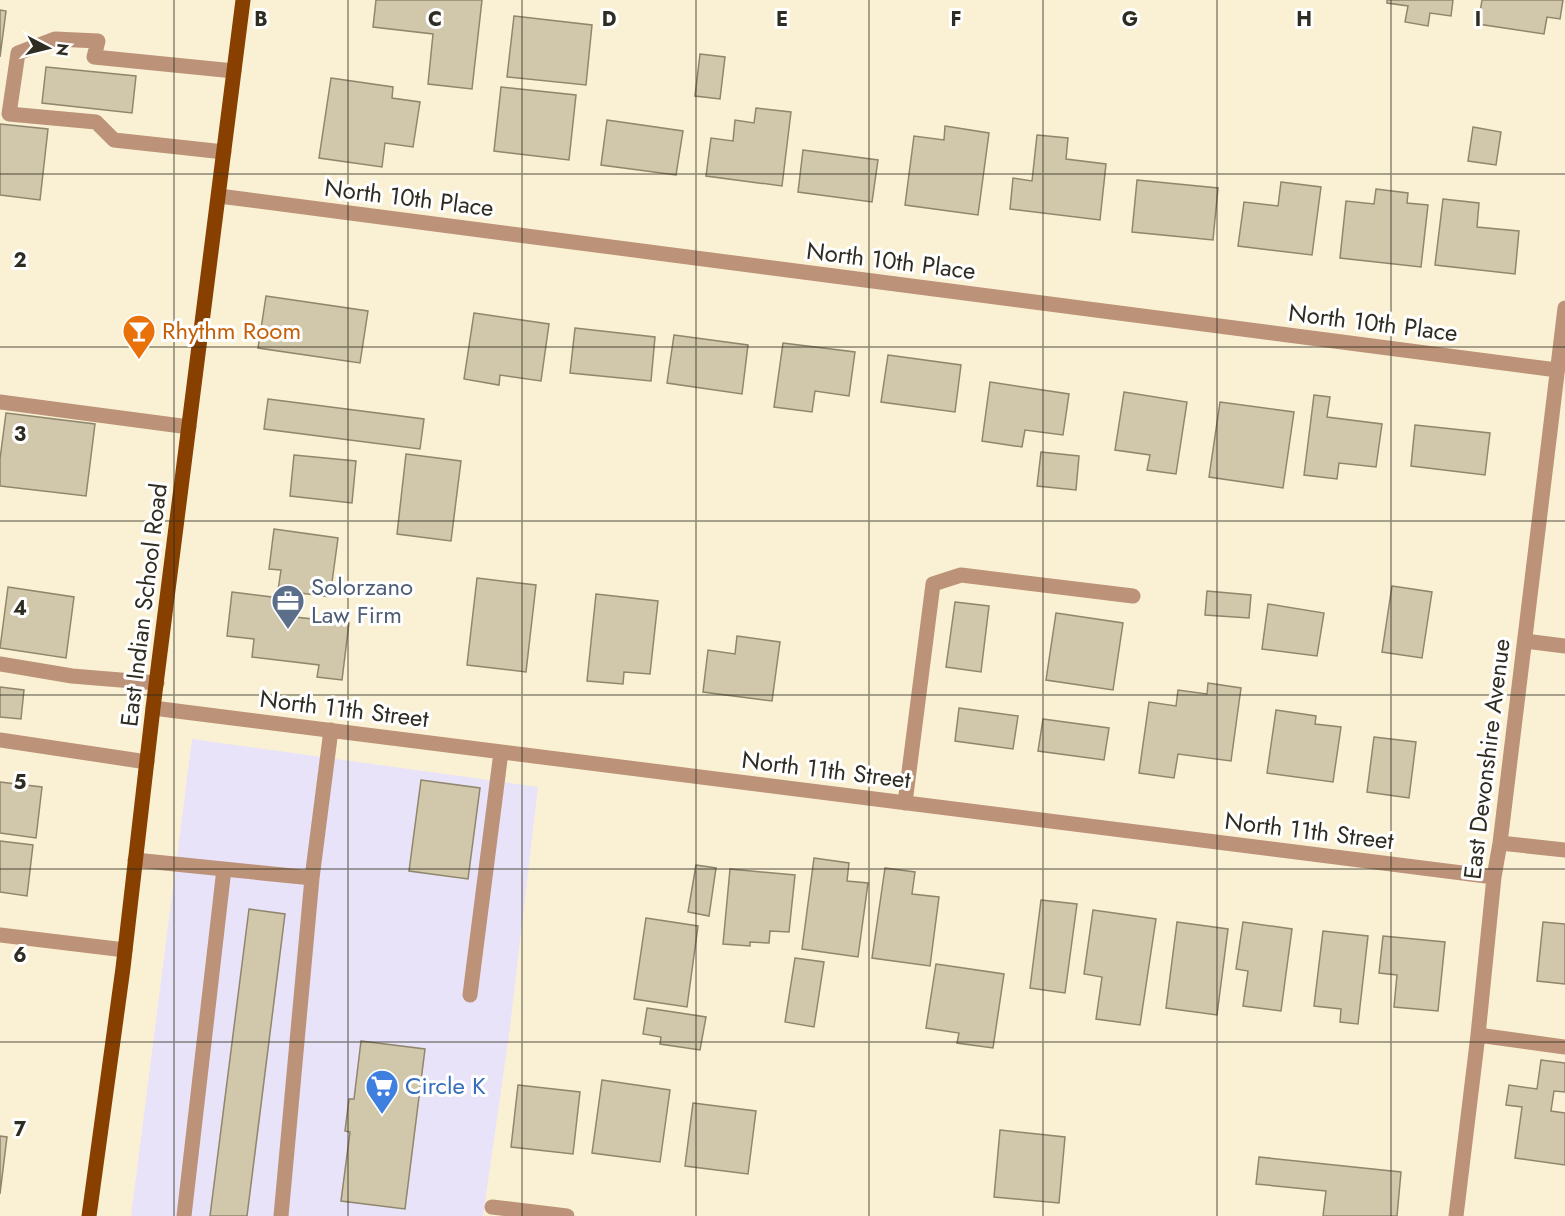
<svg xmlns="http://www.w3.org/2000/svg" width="1565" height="1216" font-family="Jost,sans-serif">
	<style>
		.commercial { fill: #e8e3f9 }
		.building { fill: #d1c7ab; stroke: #8f866c; stroke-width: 1.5 }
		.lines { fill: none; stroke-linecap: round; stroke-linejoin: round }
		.minor { stroke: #bc9278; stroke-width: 15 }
		.major { stroke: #884000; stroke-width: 15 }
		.grid { fill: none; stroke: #2f2c21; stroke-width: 1.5; stroke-opacity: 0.55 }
		.labels { text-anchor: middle; stroke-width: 6; stroke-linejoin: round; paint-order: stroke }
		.street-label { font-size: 24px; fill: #2f2c21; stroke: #fff }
		.food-label { font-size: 24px; fill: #c56008; stroke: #fff; text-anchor: start }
		.service-label { font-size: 24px; fill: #4e5e75; stroke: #fff; text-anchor: start }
		.shop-label { font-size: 24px; fill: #366cbe; stroke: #fff; text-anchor: start }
		.grid-label { font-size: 20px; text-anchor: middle; font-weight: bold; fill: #2f2c21; stroke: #fff; stroke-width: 6; stroke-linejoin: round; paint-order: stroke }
	</style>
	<rect width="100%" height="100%" fill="#faf1d4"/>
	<path class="commercial" d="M192 739 538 787 509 1035 483 1216H131Z"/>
	<path class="building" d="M376 0H482L472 89 428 84 433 34 373 27Z
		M1387 0H1453L1451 16 1430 13 1428 26 1405 22 1408 6 1387 3Z
		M1482 0H1563L1560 19 1547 17 1544 34 1478 24Z
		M0 10 6 11 0 57Z
		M514 16 592 25 586 85 507 77Z
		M700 54 725 57 720 99 695 96Z
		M46 67 136 76 132 113 42 103Z
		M331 78 393 87 392 98 420 102 413 147 385 143 382 167 319 158Z
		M501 87 576 95 569 160 494 151Z
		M756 108 791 112 782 186 706 176 711 138 733 141 735 120 754 123Z
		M607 120 683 131 676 175 601 165Z
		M0 124 48 129 40 200 0 195Z
		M945 126 989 133 978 215 905 205 914 136 944 140Z
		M1473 127 1501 132 1496 165 1468 161Z
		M1037 135 1068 138 1066 159 1106 164 1100 220 1010 209 1013 178 1032 181Z
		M803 150 878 160 872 202 798 192Z
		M1137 180 1218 188 1213 240 1132 232Z
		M1281 182 1321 187 1312 255 1238 246 1244 202 1278 206Z
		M1376 189 1408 193 1407 203 1428 205 1421 267 1340 258 1346 201 1374 204Z
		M1443 199 1479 203 1477 227 1519 231 1515 274 1435 265Z
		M266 296 368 311 360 363 258 348Z
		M474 313 549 324 541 381 500 375 499 385 464 379Z
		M575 328 655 337 651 381 570 373Z
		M674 335 748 345 742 394 667 383Z
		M783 343 855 352 849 396 815 391 812 412 774 407Z
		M888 355 961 365 955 412 881 402Z
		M990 382 1069 394 1063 435 1025 430 1022 447 982 441Z
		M1124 392 1187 402 1176 474 1147 470 1150 455 1115 450Z
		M1314 395 1330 397 1327 417 1382 424 1376 467 1339 463 1337 479 1304 475Z
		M268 399 424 419 420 449 264 429Z
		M1220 402 1294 412 1283 488 1209 477Z
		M6 413 95 424 86 496 0 486V459Z
		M1415 425 1490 433 1485 475 1411 466Z
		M1041 452 1079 456 1076 490 1037 486Z
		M406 454 461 461 451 541 397 534Z
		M294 455 356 461 352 503 290 496Z
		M274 529 338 538 330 597 278 590 281 570 269 569Z
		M477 578 536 585 526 672 467 665Z
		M1392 586 1432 592 1422 658 1382 652Z
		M8 587 74 597 66 658 0 648Z
		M1207 591 1251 595 1249 618 1205 615Z
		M232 592 288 599 286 616 349 623 342 680 317 677 319 665 252 657 254 639 227 636Z
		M596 594 658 601 650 674 624 672 623 684 587 681Z
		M955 602 989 606 981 672 946 667Z
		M1268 604 1324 613 1317 656 1262 649Z
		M1056 613 1123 623 1113 690 1046 680Z
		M737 636 780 642 772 701 703 692 708 650 735 654Z
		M1208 683 1241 688 1231 761 1178 754 1174 778 1139 773 1149 702 1176 706 1178 690 1207 694Z
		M0 687 24 690 21 719 0 717Z
		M959 708 1018 716 1013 749 955 741Z
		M1276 710 1316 716 1315 724 1341 727 1333 782 1267 773Z
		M1043 719 1109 728 1104 760 1038 751Z
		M1374 737 1416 742 1409 798 1367 792Z
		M421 780 480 788 468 879 409 871Z
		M0 782 42 787 36 838 0 833Z
		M0 841 33 845 27 896 0 892Z
		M814 858 849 863 847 881 868 883 858 957 802 949Z
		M696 865 716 868 709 916 688 912Z
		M885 868 915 872 912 894 939 897 930 966 872 958Z
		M730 869 795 875 789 932 770 931 769 943 750 942V946L723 944Z
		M1041 900 1077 904 1065 993 1030 988Z
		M249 909 285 914 247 1216H210Z
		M1093 910 1156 919 1140 1025 1096 1019 1102 977 1084 974Z
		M646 918 698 926 687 1007 634 999Z
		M1177 922 1228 929 1217 1015 1166 1008Z
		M1243 922 1292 929 1281 1011 1243 1006 1248 971 1236 969Z
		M1543 922 1565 924V984L1537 981Z
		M1323 931 1368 936 1358 1024 1340 1022 1341 1009 1314 1006Z
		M1383 936 1445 942 1438 1011 1394 1007 1397 975 1379 973Z
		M795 958 824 962 814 1027 785 1022Z
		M936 964 1004 974 993 1048 957 1043 959 1033 926 1028Z
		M647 1008 706 1017 700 1050 660 1044 661 1037 643 1034Z
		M361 1041 425 1049 405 1209 341 1201 350 1132 345 1131 349 1099H354Z
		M1541 1060 1565 1063V1092L1554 1091 1551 1111 1565 1113V1165L1515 1158 1522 1107 1506 1105 1509 1085 1537 1089Z
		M602 1080 670 1090 660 1162 592 1153Z
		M518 1085 580 1092 573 1154 511 1147Z
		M693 1103 756 1111 748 1174 685 1166Z
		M1000 1130 1065 1137 1059 1203 994 1197Z
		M0 1136 7 1137 0 1194Z
		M1259 1157 1401 1172 1397 1216H1323L1326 1191 1256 1184Z"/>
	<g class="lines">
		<path class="minor" d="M224 152 114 140 96 122 9 114 18 53 55 39 98 41 94 57 234 71
			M219 196 1557 370
			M0 402 189 427
			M1525 641 1565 646
			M0 664 72 676 157 683
			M153 708 1494 877
			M0 740 147 762
			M905 803 933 584 961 575 1133 596
			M1500 843 1565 850
			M135 860 312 878
			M0 935 125 950
			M470 995 501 752
			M1478 1035 1565 1047
			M492 1207 567 1216
			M184 1216 224 869
			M281 1216 312 878 331 730
			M1456 1216 1478 1035 1494 877 1500 843 1565 308"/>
		<path class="major" d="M89 1216 123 968 153 708 243 0"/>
	</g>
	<path class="grid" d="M174 0V1216M348 0V1216M522 0V1216M696 0V1216M869 0V1216M1043 0V1216M1217 0V1216M1391 0V1216M0 174H1565M0 347H1565M0 521H1565M0 695H1565M0 869H1565M0 1042H1565"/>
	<defs>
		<symbol id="bar-pin" viewBox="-11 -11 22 30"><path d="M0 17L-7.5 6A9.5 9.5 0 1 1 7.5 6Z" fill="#e8710a" stroke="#fff"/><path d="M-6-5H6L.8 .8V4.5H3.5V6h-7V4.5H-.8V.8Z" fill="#fff"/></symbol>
		<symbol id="office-pin" viewBox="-11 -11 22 30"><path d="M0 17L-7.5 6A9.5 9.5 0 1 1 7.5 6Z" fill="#5c6f8a" stroke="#fff"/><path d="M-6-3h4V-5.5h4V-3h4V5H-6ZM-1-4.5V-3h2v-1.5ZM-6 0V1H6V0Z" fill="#fff"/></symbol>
		<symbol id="supermarket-pin" viewBox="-11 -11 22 30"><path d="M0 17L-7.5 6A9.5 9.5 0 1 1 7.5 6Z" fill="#3f7fe0" stroke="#fff"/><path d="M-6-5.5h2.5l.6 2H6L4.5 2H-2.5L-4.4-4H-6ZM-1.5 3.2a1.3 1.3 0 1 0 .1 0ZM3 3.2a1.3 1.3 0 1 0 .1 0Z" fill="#fff"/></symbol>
	</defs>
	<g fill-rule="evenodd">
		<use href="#bar-pin" x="120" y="312" width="38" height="52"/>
		<use href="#office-pin" x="269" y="582" width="38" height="52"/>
		<use href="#supermarket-pin" x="363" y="1067" width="38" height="52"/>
	</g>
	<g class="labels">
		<g class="street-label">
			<text transform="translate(409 198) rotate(7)" y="8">North 10th Place</text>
			<text transform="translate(891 261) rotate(7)" y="8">North 10th Place</text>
			<text transform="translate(1373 323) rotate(7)" y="8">North 10th Place</text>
			<text transform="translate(144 605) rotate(-83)" y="8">East Indian School Road</text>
			<text transform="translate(344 709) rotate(7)" y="8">North 11th Street</text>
			<text transform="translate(1487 759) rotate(-83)" y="8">East Devonshire Avenue</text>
			<text transform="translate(826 770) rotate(7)" y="8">North 11th Street</text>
			<text transform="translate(1309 831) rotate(7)" y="8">North 11th Street</text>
		</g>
		<g class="food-label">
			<text x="162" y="339">Rhythm Room</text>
		</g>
		<g class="service-label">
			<text x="311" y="595">Solorzano<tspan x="311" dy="28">Law Firm</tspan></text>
		</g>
		<g class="shop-label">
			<text x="405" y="1094">Circle K</text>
		</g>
	</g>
	<g class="grid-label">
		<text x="261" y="26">B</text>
		<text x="435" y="26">C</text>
		<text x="609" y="26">D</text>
		<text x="782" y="26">E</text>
		<text x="956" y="26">F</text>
		<text x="1130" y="26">G</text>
		<text x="1304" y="26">H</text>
		<text x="1478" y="26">I</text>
		<text x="20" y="267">2</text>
		<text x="20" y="441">3</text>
		<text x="20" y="615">4</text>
		<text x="20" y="789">5</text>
		<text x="20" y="962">6</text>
		<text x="20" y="1136">7</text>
	</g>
	<g transform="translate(48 48) rotate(97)" stroke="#ffffff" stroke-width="4.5" paint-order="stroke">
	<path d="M0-4.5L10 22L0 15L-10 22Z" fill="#2f2c21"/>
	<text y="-9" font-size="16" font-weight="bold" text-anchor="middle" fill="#2f2c21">N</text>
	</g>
</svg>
